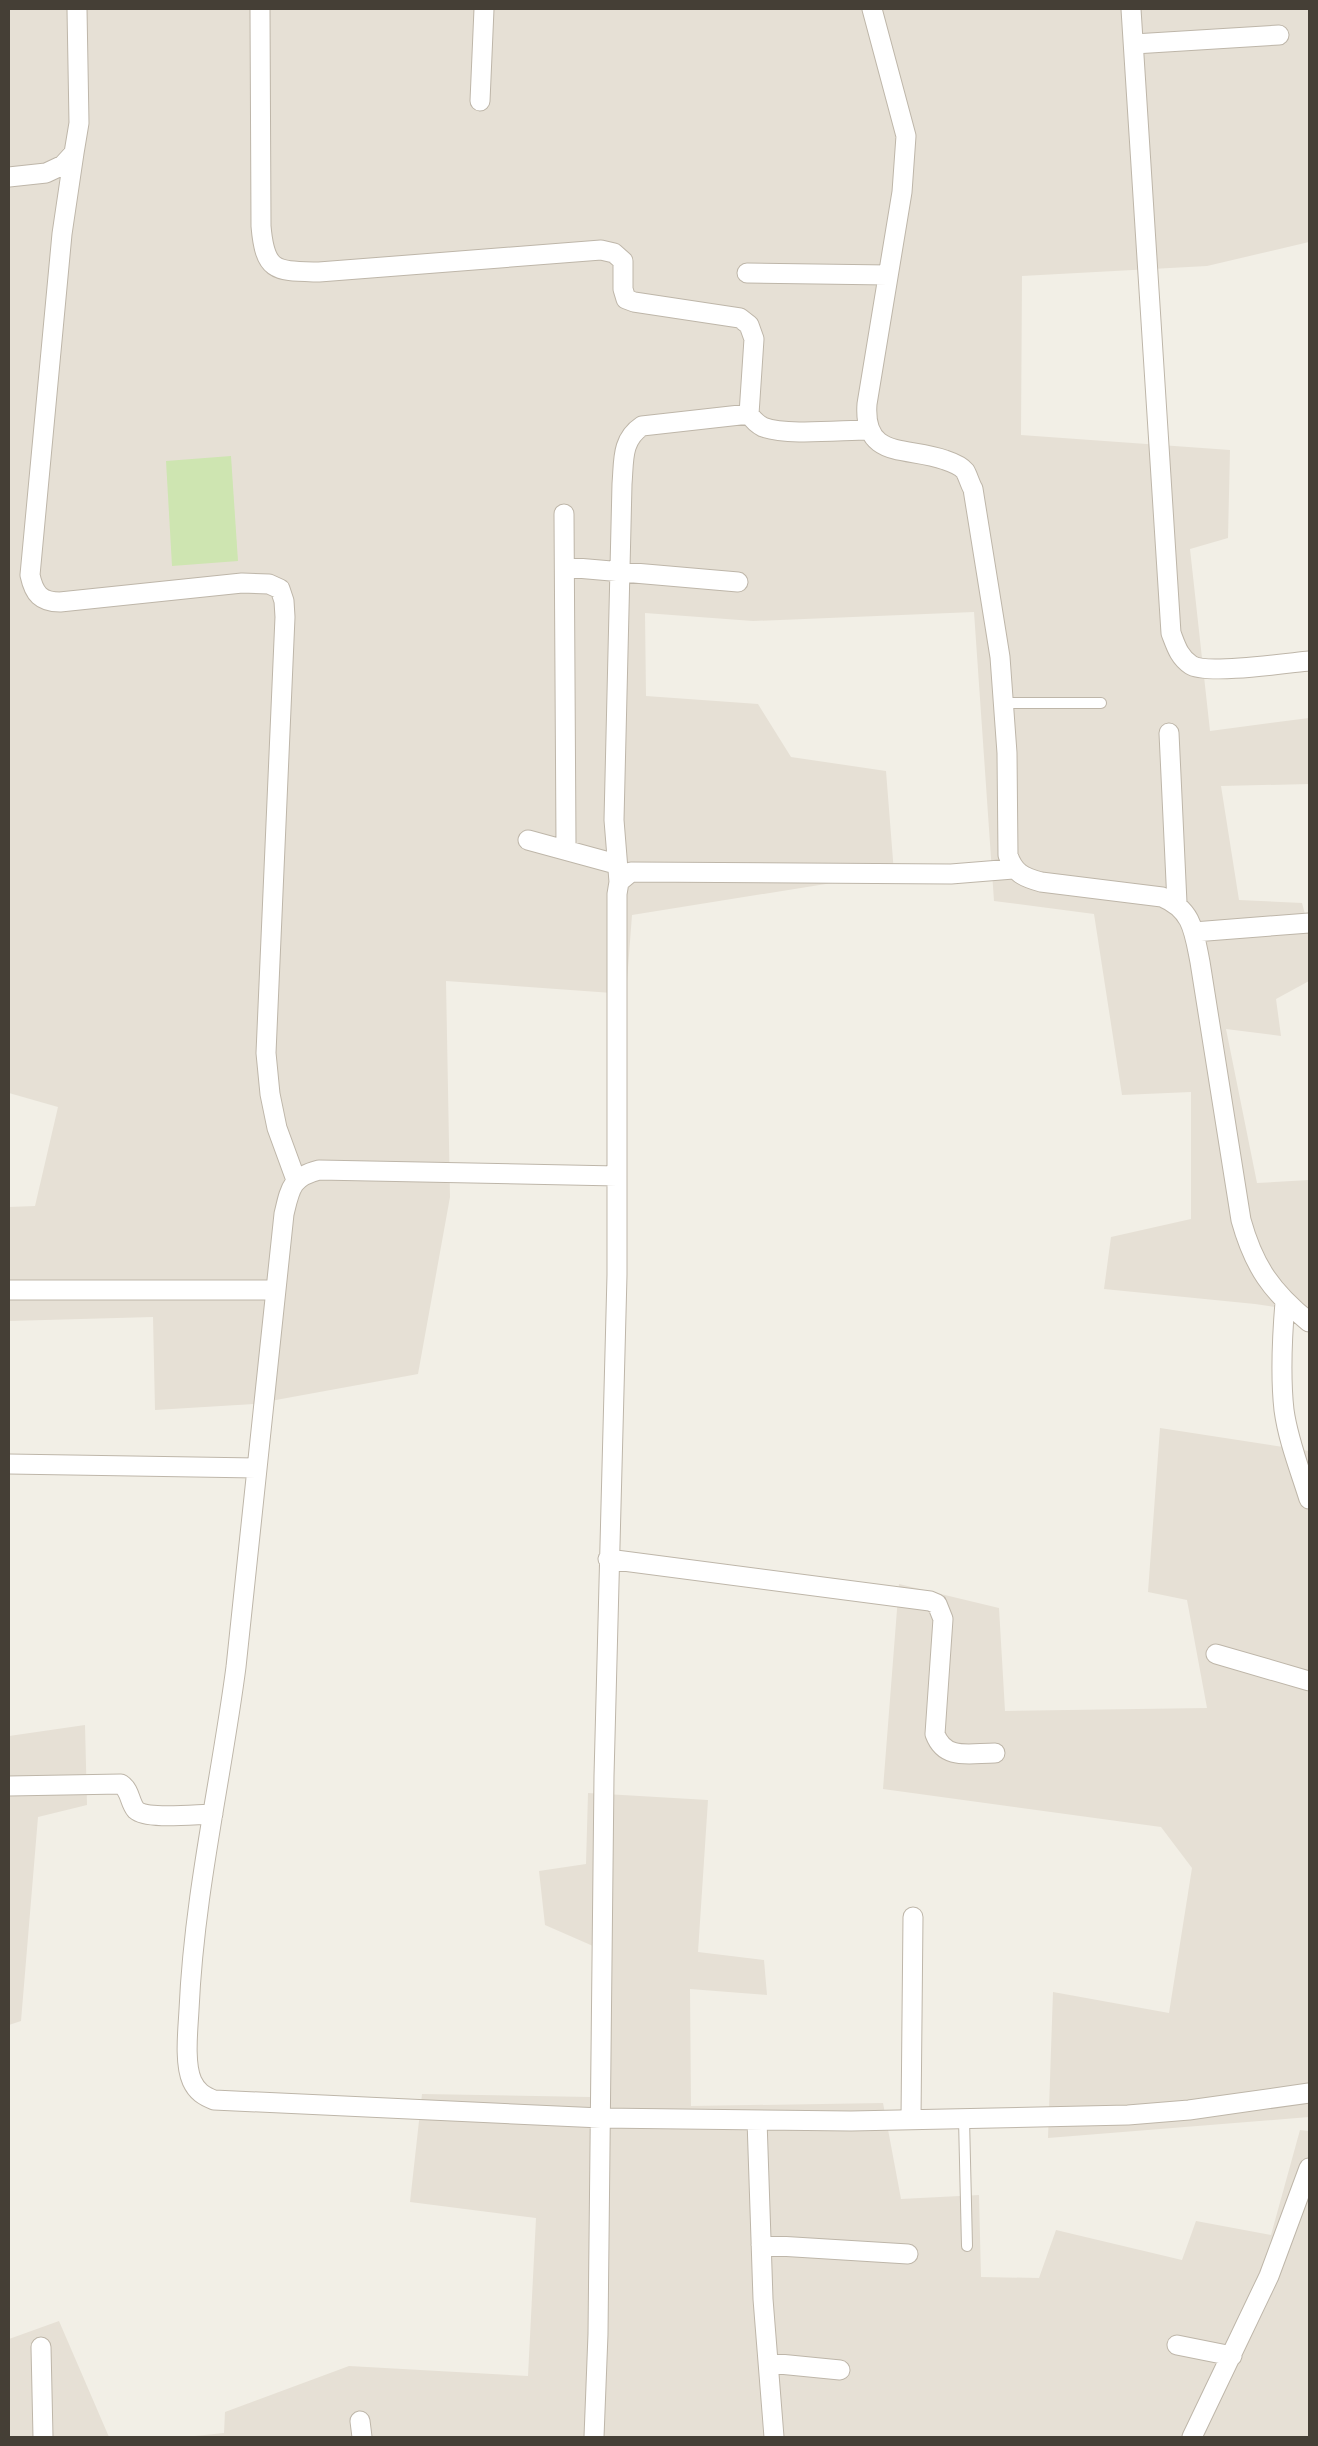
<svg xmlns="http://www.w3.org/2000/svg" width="1318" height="2446" font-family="Ubuntu,sans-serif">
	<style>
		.residential { fill: #e6e0d5 }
		.green { fill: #cee5b1 }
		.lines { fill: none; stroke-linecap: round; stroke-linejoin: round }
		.service-casing { stroke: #beb6a9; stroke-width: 12 }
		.minor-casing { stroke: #beb6a9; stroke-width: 21 }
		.service { stroke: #fff; stroke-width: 10 }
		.minor { stroke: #fff; stroke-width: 19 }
	</style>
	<rect width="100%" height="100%" fill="#f2efe6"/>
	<path class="residential" d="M9 9H1309V242L1207 266 1022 276 1021 435 1230 450 1228 538 1190 549 1210 731 1309 718V784L1221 786 1239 900 1302 903 1309 929V981L1276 999 1281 1036 1226 1029 1257 1183 1309 1180V1312L1255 1304 1104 1289 1111 1237 1191 1219V1092L1122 1095 1094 914 994 901 974 612 753 621 645 613 646 696 758 704 791 757 886 771 894 873 632 915 626 994 446 981 450 1197 418 1374 254 1404 155 1410 153 1317 9 1321V1207L35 1206 58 1107 9 1093Z
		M1160 1428 1309 1451V2117L1048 2138 1053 1992 1169 2013 1192 1868 1161 1827 883 1789 899 1584 999 1608 1005 1711 1207 1708 1187 1600 1148 1592Z
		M85 1725 87 1805 38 1817 21 2021 9 2025V1736Z
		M588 1793 708 1800 698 1952 764 1960 767 1995 690 1989 691 2106 883 2103 901 2199 979 2195 981 2277 1039 2278 1056 2230 1182 2260 1196 2221 1271 2235 1300 2130 1309 2131V2437H185L224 2433 225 2412 349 2366 528 2376 536 2218 410 2202 422 2094 590 2097 593 1946 545 1925 539 1871 586 1864Z
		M59 2321 109 2437H9V2339Z"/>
	<path class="green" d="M231 456 238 561 172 566 166 461Z"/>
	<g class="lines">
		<defs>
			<path id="service" d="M1005 703H1101
				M964 2119 967 2246"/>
			<path id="minor" d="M260 9 261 226C265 273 276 271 319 272L601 250 614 253 623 261V289L626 299 634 302 740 318 749 325 754 339 749 414C753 420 757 424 763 427 786 436 842 430 868 430
				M872 9 906 136 902 192 867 404C863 460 907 446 945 460 951 462 961 466 965 471 968 476 970 484 973 489L1000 657 1007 753 1008 855C1014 873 1023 877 1041 882L1162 897C1193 910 1194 932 1200 962L1241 1220C1254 1267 1272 1292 1309 1322
				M1131 9 1171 633C1176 646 1179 657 1191 665 1206 675 1288 663 1309 661
				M1134 44 1279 35
				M480 101 484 9
				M74 153 62 234 30 575C34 594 41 602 60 602L242 583 269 584 280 589 284 601 285 617 266 1053 270 1094 277 1128 296 1180
				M9 177 46 173 63 165 74 153 79 123 77 9
				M747 273 888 275
				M564 514 566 843
				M565 567 738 582
				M1169 733 1177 903
				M528 840 616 864
				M619 882 614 820 622 484C624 461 621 440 642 426L749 414
				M1194 932 1309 923
				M617 1176 319 1170C291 1177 290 1189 284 1214L236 1667C221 1781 194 1894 189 2010 188 2029 184 2063 192 2081 197 2092 204 2096 214 2100L601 2118 851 2121 1128 2115 1189 2110 1309 2093
				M9 1290H276
				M1285 1302C1282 1338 1280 1374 1284 1410 1288 1440 1300 1470 1309 1499
				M9 1464 257 1468
				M608 1559 930 1601 937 1604 943 1619 935 1734C945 1761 970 1753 995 1753
				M1216 1654 1309 1681
				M9 1786 121 1784C131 1791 129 1802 136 1810 147 1820 197 1814 213 1814
				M911 2119 913 1917
				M757 2120 763 2299 774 2437
				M761 2245 908 2254
				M1177 2345 1232 2356
				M41 2347 43 2437
				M769 2363 840 2370
				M360 2421 362 2437
				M594 2437 598 2334 604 1776 617 1275V894L619 882 631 872 951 874 1013 869
				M1192 2437 1269 2276 1309 2168"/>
		</defs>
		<use href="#service" class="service-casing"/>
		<use href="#minor" class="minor-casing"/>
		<use href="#service" class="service"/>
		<use href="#minor" class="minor"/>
	</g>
	<rect width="1318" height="2446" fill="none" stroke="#453f36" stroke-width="20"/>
</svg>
